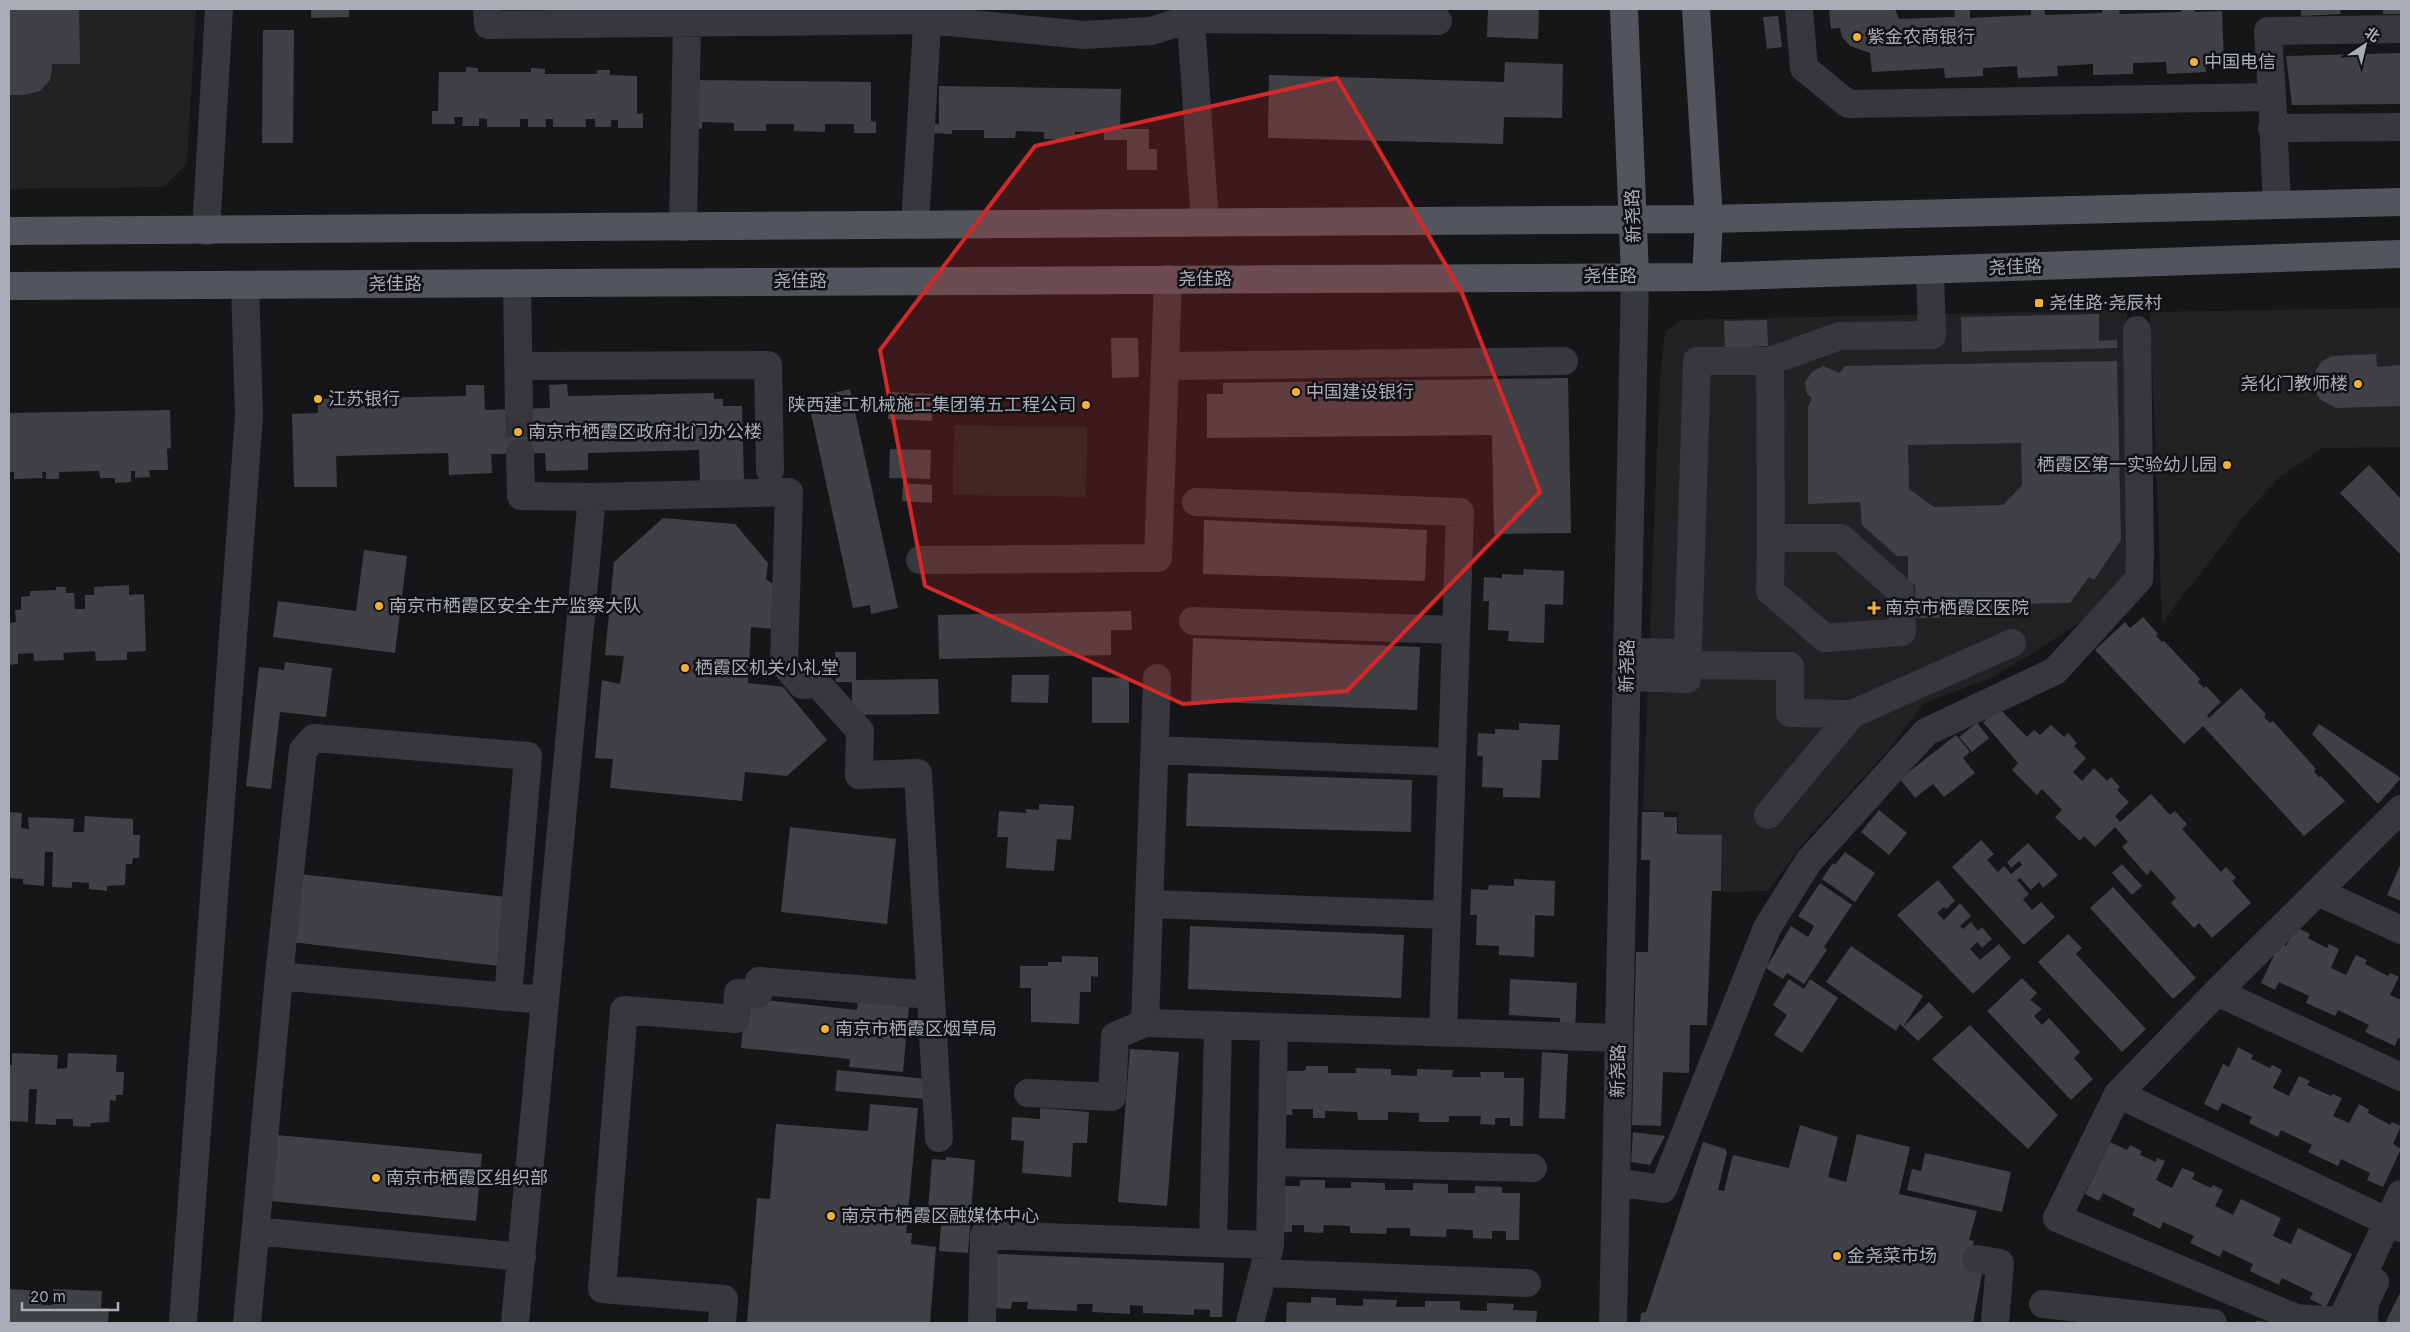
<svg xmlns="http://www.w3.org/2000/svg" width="2410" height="1332" font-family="Inter,'Noto Sans SC',sans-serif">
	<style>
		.built { fill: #222225 }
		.pitch { fill: #1e261f }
		.building { fill: #404145; fill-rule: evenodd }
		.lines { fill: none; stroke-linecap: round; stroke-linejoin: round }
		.minor-tunnel { stroke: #333438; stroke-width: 28; stroke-dasharray: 28 14; stroke-linecap: butt }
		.minor { stroke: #37383d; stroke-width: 28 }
		.major { stroke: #53555c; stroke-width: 28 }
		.marked { fill: #d62828; fill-opacity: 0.2; stroke: #d62828; stroke-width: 4; stroke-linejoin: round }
		.poi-dot { fill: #f2b134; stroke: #111113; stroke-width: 2 }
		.labels { text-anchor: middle; stroke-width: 5; stroke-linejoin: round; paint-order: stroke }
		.poi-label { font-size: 18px; fill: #a8adb8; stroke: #111113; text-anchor: start }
		.street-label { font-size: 18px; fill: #a8adb8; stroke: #111113 }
	</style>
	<rect width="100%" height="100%" fill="#161618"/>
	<path class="built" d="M9 9H196L187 163 163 187 9 189Z
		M2401 308V447L2323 448 2281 476 2254 504 2162 623 2150 312Z
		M2127 310 2129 573 2087 617 2043 647 1993 677 1923 704 1887 752 1805 841 1768 891 1722 892V835L1678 833V812L1643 810 1654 526 1660 379 1665 332 1681 320Z"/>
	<path class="pitch" d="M954 425 1087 427 1086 497 953 495Z"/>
	<path class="building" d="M9 9H79L80 64H51L52 69 50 80 40 91 25 95H9Z
		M311 9H349V17L311 18Z
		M1488 9H1539L1538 39 1487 37Z
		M1829 9H1895L1899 19 1955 17 1954 9H1970V18L2031 15V9H2044L2045 15 2102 13V9H2119L2120 14 2181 12V9H2194L2195 12 2222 11 2224 62 2205 63 2206 72 2167 74 2166 62 2133 63V74L2093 75V64L2057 66 2058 76 2018 78 2017 66 1983 68V76L1945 78 1944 68 1872 72 1870 53 1850 46 1842 37 1840 28 1831 29Z
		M2301 9H2340L2341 14 2301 16Z
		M2383 9H2401V14H2383Z
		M1778 16 1782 47 1767 49 1763 17Z
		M263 30H294L293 143H262Z
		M2401 53V104L2292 105 2286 56Z
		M1505 62 1563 64 1562 118 1504 117 1503 144 1268 138 1269 75 1504 82Z
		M466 67 478 68V72H531V68L545 69V74H597V70H610V75L637 76V114L643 113V128H618V120H611V127H595V119H586V127H553V119H546V127H528V119H520V127H487V119L479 118V126H462L463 117H454L455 124H432V111H438L439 72H466Z
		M694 80 871 82V121L876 122V133H854V124H825V132L794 131V124H766V131H734V123L702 122V129L693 128Z
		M939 86 1121 89 1120 129H1149V149H1157V170H1127V140H1104V132H1075V139H1044V132L1016 131 1015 138H984V130H952V134L934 133V124H939Z
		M2099 314V341L2117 340V348L1962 352 1961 317Z
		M1767 320 1768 346 1725 348 1724 321Z
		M1111 338H1138L1139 377 1112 378Z
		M2376 354 2377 367 2401 365V406L2336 408 2321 400 2317 395 2314 380 2315 372 2322 361 2332 356Z
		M2117 361 2121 540 2094 580 2089 577 2070 603 2007 604V617L1916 618 1915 585 1908 584V556H1897L1862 525 1860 502 1808 504V407L1812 398 1807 394 1805 382 1812 372 1823 366 1840 373 1845 366ZM2021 443 2022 485 2003 505 1934 507 1909 489 1908 445Z
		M1568 378 1571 533 1494 534 1492 435 1207 438V394H1223V383Z
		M567 384 568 396 714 393V399H723V406H742L744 480 700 481 699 450 588 453V470L546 471 545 453 491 454 492 473 449 475 448 453 336 456 337 487H294L292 414 318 413V399L466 396V385H484L485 410 550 408 549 385Z
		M850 389 898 608 871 614 870 605 853 608 808 399Z
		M889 392 933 394 932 421 888 419Z
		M170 410 171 448 167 449 168 470H149L150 477 135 478V471H131V482L115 483V478H100L99 471 59 472V479H46V472H42L43 478 14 479V472H9V413Z
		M890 449 931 450 930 479 889 478Z
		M2369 465 2401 499V555L2340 493Z
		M903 483 932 485V503L902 501Z
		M663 518 735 524 768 563 766 579 777 587 774 629 751 627 748 683 783 687 827 740 787 776 745 772 742 801 610 788 613 759 595 758 602 680 620 684 624 656 605 655 614 562Z
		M1204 520 1427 530 1425 581 1203 574Z
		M364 550 407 556 395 653 273 637 278 601 356 611Z
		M1524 569 1564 571 1563 605 1545 604 1544 643 1508 641 1509 631 1488 630 1489 601H1483L1484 577 1502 578V574L1523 575Z
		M129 585V595L144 594 146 651 127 652V660L96 661 95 651 63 653 64 660 34 661 33 653 18 654V664L9 665V623L16 622 15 610H21V597L30 596V591L56 590V587H66V593H74L75 609H85V595H94V587Z
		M1131 611 1132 630H1111V655L939 659 938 615Z
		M2143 617 2158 634 2156 636 2162 642 2164 641 2200 679 2198 682 2204 688 2206 686 2221 702 2207 715 2209 718 2241 688 2266 714 2264 717 2270 723 2273 721 2316 769 2314 772 2319 777 2321 776 2345 801 2304 836 2203 726 2184 744 2095 650 2125 622 2130 628Z
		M1193 638 1420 647 1417 710 1191 701Z
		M835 652H856V680L938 679 939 714 852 715V682H836Z
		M285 662 332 668 326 717 280 712 271 789 246 786 259 667 284 670Z
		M1012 675H1049L1048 703 1011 702Z
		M1092 677 1129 678V723H1092Z
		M2000 709 2027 737 2034 730 2040 735 2051 725 2064 737 2068 733 2077 743 2074 746 2086 758 2073 772 2082 781 2094 768 2107 781 2111 777 2120 787 2117 790 2129 802 2115 816 2120 822 2151 794 2170 815 2175 811 2187 824 2182 829 2221 872 2226 867 2236 878 2232 881 2251 903 2212 938 2199 923 2194 928 2171 903 2176 898 2151 870 2147 875 2122 847 2128 842 2115 827 2095 847 2084 836 2080 841 2055 817 2062 810 2042 789 2037 795 2012 770 2018 763 1983 722Z
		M1519 723 1560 725 1558 760H1542L1540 798 1503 797V788L1482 787 1483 756H1477L1478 733 1495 734V729L1519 730Z
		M1977 723 1989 738 1972 752 1959 737Z
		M2319 724 2401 778 2378 804 2312 734Z
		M1956 735 1970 752 1963 758 1975 773 1944 797 1933 784 1915 798 1900 779Z
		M1188 773 1412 780 1411 832 1186 826Z
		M1039 804 1074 806 1071 840 1057 839 1054 871 1006 868 1008 837H997L999 811 1026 813V809L1039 810Z
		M1879 810 1907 833 1889 855 1861 832Z
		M9 812 22 813 21 828 29 829 28 817 74 819 73 832H84L85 816 133 819V835H140L139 858H133L132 864H126L125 885 107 886V891L89 889V883L72 882V888L52 887 53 852H45L44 886 23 884V879L9 878Z
		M1642 812H1664V817H1677V834L1722 835 1721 891H1712L1707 1025H1690L1689 1073 1663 1072 1661 1126 1632 1125 1636 952H1648L1650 860H1641Z
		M790 827 896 839 887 924 781 912Z
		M1981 840 1994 854 1987 860 1998 872 2004 866 2011 874 2022 865 2019 861 2011 868 2007 862 2028 843 2058 875 2043 888 2039 882 2031 890 2020 878 2017 880 2029 894 2023 899 2032 910 2041 902 2055 917 2024 945 1952 867Z
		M1845 852 1875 873 1855 902 1822 879 1833 863 1835 865Z
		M2401 863V901L2387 895Z
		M2122 864 2142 886 2132 895 2112 873Z
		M299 874 506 897 499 966 291 942Z
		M1514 879 1555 881 1554 916 1535 915 1534 957 1499 955V946L1476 945 1477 915H1470L1471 889 1488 890 1489 885 1514 886Z
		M1938 880 1955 901 1946 909 1944 907 1937 913 1944 920 1960 903 1971 916 1960 926 1963 929 1971 922 1978 931 1982 927 1992 939 1982 948 1977 942 1970 949 1980 960 1999 944 2011 958 1973 994 1897 915Z
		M1820 883 1852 905 1824 947 1827 950 1804 984 1787 973 1783 979 1766 968 1791 926 1808 937 1814 926 1798 916Z
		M2113 887 2196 978 2173 999 2090 908Z
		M1190 926 1404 935 1401 998 1188 989Z
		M2296 927 2310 934 2308 938 2327 948 2329 944 2339 949 2331 968 2346 975 2356 955 2367 960 2365 964 2388 976 2390 973 2399 977 2390 995 2401 1000V1039L2398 1038 2395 1046 2365 1032 2369 1025 2338 1010 2335 1016 2306 1003 2309 996 2279 982 2275 990 2261 983 2280 943 2286 946Z
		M2068 934 2082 948 2076 954 2146 1029 2122 1052 2038 962Z
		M1851 946 1923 996 1903 1027 1900 1024 1896 1031 1826 982Z
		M1062 956 1098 957V977L1091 976V992H1080L1079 1024 1031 1022V988H1020V966H1048V962H1062Z
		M2022 978 2037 993 2030 1000 2042 1009 2034 1016 2042 1025 2049 1018 2080 1052 2074 1058 2093 1079 2071 1100 1987 1011Z
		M1510 979 1577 983 1575 1028 1560 1027V1018L1509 1015Z
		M1789 979 1804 989 1810 979 1838 998 1802 1053 1774 1035 1787 1015 1773 1005Z
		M746 998 857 1010 858 1000 909 1005 903 1072 849 1067 850 1059 741 1048Z
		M1929 1002 1943 1017 1918 1041 1903 1027Z
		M1970 1025 2058 1115 2028 1149 1932 1059Z
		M2238 1047 2253 1055 2251 1059 2270 1068 2272 1065 2282 1070 2273 1088 2289 1096 2299 1076 2310 1081 2307 1085 2331 1096 2333 1094 2342 1098 2333 1116 2349 1123 2359 1104 2369 1110 2368 1113 2390 1125 2392 1122 2401 1126 2393 1144 2401 1149 2383 1187 2367 1180 2370 1173 2341 1159 2338 1166 2308 1152 2312 1145 2281 1130 2278 1137 2249 1123 2252 1117 2222 1103 2218 1111 2204 1104 2223 1064 2229 1067Z
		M1130 1049 1179 1052 1167 1206 1118 1202Z
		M1542 1052 1568 1054 1565 1119 1539 1118Z
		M12 1053 58 1055 57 1069 67 1068 68 1053 117 1055 116 1072H124L123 1095H116V1101L110 1100 109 1122 91 1123 90 1127 73 1126V1119H56V1125L35 1124 37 1089H29L28 1122 9 1121V1065H12Z
		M1306 1066H1328V1073H1356V1068L1391 1069V1075L1417 1076V1069L1453 1070 1452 1077H1481L1480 1072H1504V1078H1524L1523 1126H1510V1118H1495V1125L1480 1124 1481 1116H1449V1122H1419V1113L1388 1112V1120H1358L1357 1112 1325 1111V1118H1313V1109H1292L1293 1115H1280V1071H1305Z
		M837 1070 927 1079 925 1099 835 1091Z
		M870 1104 918 1108 906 1233H912L911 1244 936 1247 930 1323H747L757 1198 770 1199 776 1124 868 1131Z
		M1040 1108 1089 1112 1087 1143H1073L1071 1177 1022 1173 1024 1141 1011 1140 1012 1117 1040 1119Z
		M1800 1125 1838 1137 1828 1177 1846 1182 1857 1134 1910 1147 1899 1194 1977 1211 1969 1240 1974 1241 1968 1271 1982 1274 1973 1323H1640L1641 1313 1646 1312 1703 1142 1725 1149 1727 1152 1718 1190 1724 1191 1733 1155 1789 1168Z
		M1633 1132 1665 1136 1650 1165 1631 1162Z
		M277 1135 482 1154 476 1221 271 1201Z
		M2110 1142 2127 1150 2130 1145 2142 1151 2140 1155 2156 1162 2157 1158 2165 1161 2156 1180 2172 1188 2182 1168 2195 1173 2192 1179 2211 1188 2213 1185 2223 1190 2215 1206 2233 1215 2241 1199 2281 1218 2273 1236 2291 1244 2298 1228 2352 1254 2326 1307 2310 1299 2313 1293 2282 1278 2279 1285 2250 1271 2253 1264 2223 1250 2220 1257 2190 1243 2194 1236 2163 1222 2160 1229 2132 1215 2135 1209 2103 1193 2099 1201 2085 1194Z
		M1925 1153 2011 1172 2002 1212 1907 1190 1912 1169 1921 1171Z
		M946 1157 975 1160 968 1253 939 1251 942 1212 928 1210 932 1159 946 1160Z
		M1300 1180H1325V1188H1351V1182L1385 1183V1190H1413V1183L1448 1184V1193H1475V1186L1502 1187V1193H1520L1519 1240H1506V1231H1492V1239L1473 1238V1230L1447 1229 1446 1237 1410 1236V1228H1387L1386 1234 1350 1233V1226L1324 1225 1323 1233 1304 1232V1225H1292V1232H1275V1186H1300Z
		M997 1254 1224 1263 1222 1317H1210V1310L1194 1309V1315L1143 1313V1306L1130 1305V1314L1092 1312 1093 1304H1077V1311L1027 1309 1028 1302H1012L1011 1309 995 1308Z
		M9 1289 43 1291 42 1305H52L53 1289 102 1291 101 1308H109L108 1323H9Z
		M2401 1291V1323H2385Z
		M1311 1297 1336 1298V1305L1363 1306V1299L1397 1300 1396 1307H1425V1301H1460V1310L1487 1311V1303L1514 1304 1513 1310 1537 1311 1536 1323H1286L1287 1302 1311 1303Z
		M2256 1321 2269 1322V1323H2256Z"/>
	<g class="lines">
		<path class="minor-tunnel" d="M519 409 520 453"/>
		<path class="minor" d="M487 9 488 25 928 20 1084 35 1151 31 1190 19 1438 21
			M1190 9 1205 222
			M1799 9 1804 68 1848 104 2272 97 2277 205
			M2272 97 2268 31 2401 29
			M2272 128 2401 127
			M915 225 928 9
			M683 227 687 23
			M206 231 219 9
			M517 283 519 409
			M1770 361 1771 538H1841L1900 591 1902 632 1825 638 1770 591 1771 538
			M518 366 768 365 770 470
			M1165 366 1564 361
			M592 497 789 492 784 664 802 685 818 684 860 731 859 775 918 773 939 1138
			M1196 502 1460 512 1443 1033
			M920 560 1158 558 1168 279
			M1193 621 1456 630
			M1627 652 1688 653
			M1688 665 1790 666V713L1852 714
			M1626 677 1687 679 1697 361H1770L1840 336 1932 335 1930 270
			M1155 750 1451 762
			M2401 809 2217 992 2118 1094 2057 1218 2296 1318 2341 1321 2401 1194
			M1768 815 1852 714 2012 643
			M2318 892 2401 930
			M1150 904 1447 915
			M2217 992 2401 1077
			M508 997 528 756 314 738 303 750 279 976 508 997 545 1000
			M1145 1023 1157 678
			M1028 1093 1112 1097 1115 1036 1145 1023 1619 1038
			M2118 1094 2401 1228
			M1272 1162 1533 1168
			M1616 1182 1663 1189 1767 928 1809 861 1926 732 2055 671 2139 579 2140 554 2137 330
			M256 1231 522 1257
			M1213 1243 1218 1026
			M1976 1259 2000 1263 1995 1323
			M1263 1273 1527 1283
			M2043 1304 2213 1323
			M183 1323 249 416 245 285
			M247 1323 279 976
			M515 1323 592 497 521 496 520 453
			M722 1323 724 1299 602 1289 624 1010 736 1019 738 993 758 994 759 981 931 995
			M982 1323 984 1235 1270 1245
			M1250 1323 1270 1245 1274 1028
			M1613 1323 1635 276
			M2364 1323 2365 1303 2375 1282"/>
		<path class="major" d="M1624 9 1635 276
			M1696 9 1709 219 1706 277
			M9 231 1709 219 2401 202
			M9 286 1706 277 2401 254"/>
	</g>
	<path class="marked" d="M1337 78 1462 293 1540 492 1347 691 1183 704 925 586 880 350 1035 146Z"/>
	<g class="poi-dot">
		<circle cx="1857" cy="37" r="5"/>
		<circle cx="2194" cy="62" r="5"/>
		<rect x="2034" y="298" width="10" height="10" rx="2.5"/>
		<circle cx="2358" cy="384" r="5"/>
		<circle cx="1296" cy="392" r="5"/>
		<circle cx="318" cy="399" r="5"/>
		<circle cx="1086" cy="405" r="5"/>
		<circle cx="518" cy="432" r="5"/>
		<circle cx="2227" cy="465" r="5"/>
		<circle cx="379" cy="606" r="5"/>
		<path d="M1871.5 600.5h5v5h5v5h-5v5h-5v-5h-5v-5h5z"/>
		<circle cx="685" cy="668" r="5"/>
		<circle cx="825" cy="1029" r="5"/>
		<circle cx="376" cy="1178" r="5"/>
		<circle cx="831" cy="1216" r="5"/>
		<circle cx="1837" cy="1256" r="5"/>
	</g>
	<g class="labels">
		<g class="poi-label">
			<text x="1867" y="43">紫金农商银行</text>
			<text x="2204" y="68">中国电信</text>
			<text x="2049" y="309">尧佳路·尧辰村</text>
			<text x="2348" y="390" text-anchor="end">尧化门教师楼</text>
			<text x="1306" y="398">中国建设银行</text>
			<text x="328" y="405">江苏银行</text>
			<text x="1076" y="411" text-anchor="end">陕西建工机械施工集团第五工程公司</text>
			<text x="528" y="438">南京市栖霞区政府北门办公楼</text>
			<text x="2217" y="471" text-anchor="end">栖霞区第一实验幼儿园</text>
			<text x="389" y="612">南京市栖霞区安全生产监察大队</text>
			<text x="1885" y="614">南京市栖霞区医院</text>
			<text x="695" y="674">栖霞区机关小礼堂</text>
			<text x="835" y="1035">南京市栖霞区烟草局</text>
			<text x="386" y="1184">南京市栖霞区组织部</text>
			<text x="841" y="1222">南京市栖霞区融媒体中心</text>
			<text x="1847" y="1262">金尧菜市场</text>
		</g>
		<g class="street-label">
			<text transform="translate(1633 216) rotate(-92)" y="6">新尧路</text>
			<text transform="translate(2015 267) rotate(-2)" y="6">尧佳路</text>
			<text x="1610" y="282">尧佳路</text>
			<text x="1205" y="285">尧佳路</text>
			<text x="800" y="287">尧佳路</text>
			<text x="395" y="290">尧佳路</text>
			<text transform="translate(1627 666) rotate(-89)" y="6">新尧路</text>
			<text transform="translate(1618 1071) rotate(-89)" y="6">新尧路</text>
		</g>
	</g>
	<rect width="2410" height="1332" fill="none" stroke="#a8adb8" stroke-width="20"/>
	<g transform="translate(2365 45) rotate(35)" stroke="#111113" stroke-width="4" paint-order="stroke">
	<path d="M0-4L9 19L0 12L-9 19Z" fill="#a8adb8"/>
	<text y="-8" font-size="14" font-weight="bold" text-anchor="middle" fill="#a8adb8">北</text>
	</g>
	<path d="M22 1302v8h96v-8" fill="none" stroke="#a8adb8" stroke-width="2.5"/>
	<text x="30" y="1302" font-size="15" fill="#a8adb8" stroke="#111113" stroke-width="4" paint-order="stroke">20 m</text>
</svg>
